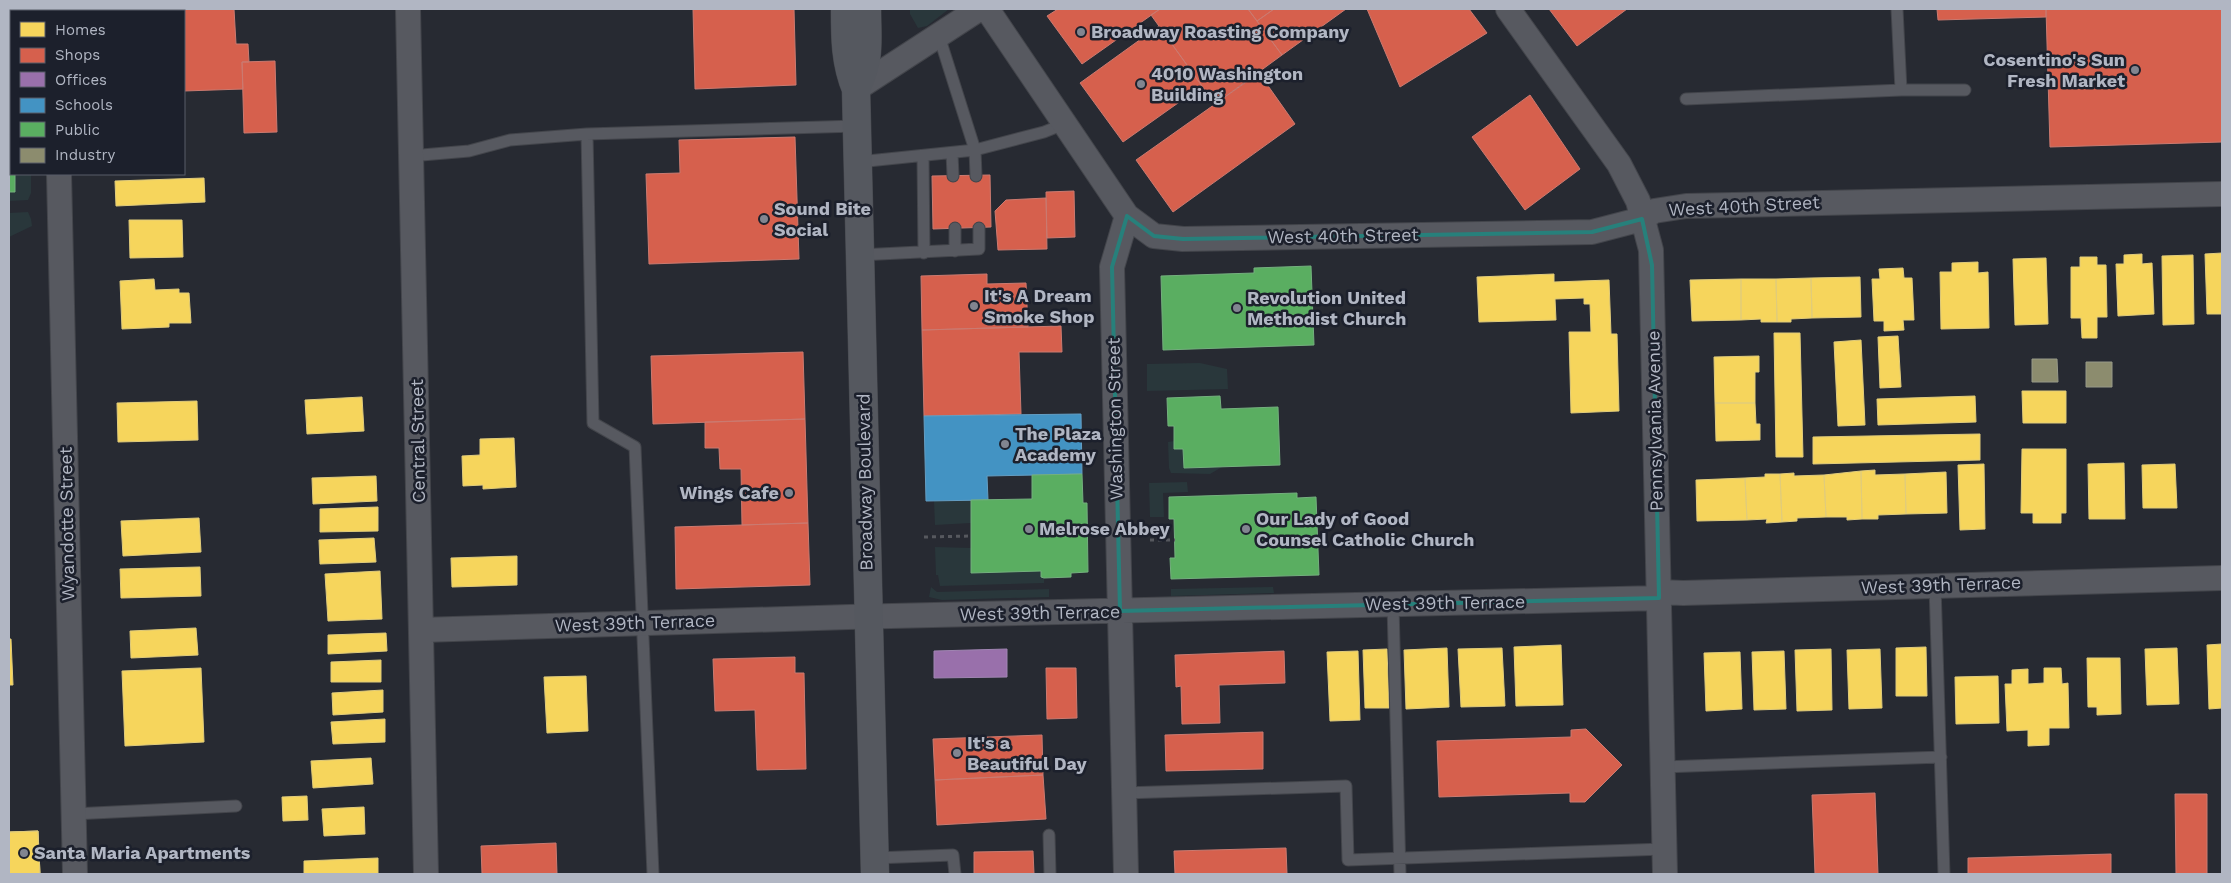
<svg xmlns="http://www.w3.org/2000/svg" width="2231" height="883" font-family="'Work Sans',sans-serif">
	<style>
		.green { fill: #29373b }
		.homes { fill: #f6d55c; stroke: #e1cc7b }
		.shops { fill: #d6604d; stroke: #cb7a70 }
		.offices { fill: #9970ab; stroke: #a085b2 }
		.schools { fill: #4393c3; stroke: #649ec3 }
		.public { fill: #5aae61; stroke: #74b07e }
		.industry { fill: #8c8c6e; stroke: #979988 }
		.lines { fill: none; stroke-linecap: round; stroke-linejoin: round }
		.lane-casing { stroke: #43454b; stroke-width: 13 }
		.street-casing { stroke: #43454b; stroke-width: 26 }
		.secondary-casing { stroke: #43454b; stroke-width: 29 }
		.path { stroke: #56585e; stroke-width: 3; stroke-dasharray: 4 4; stroke-linecap: butt }
		.lane { stroke: #575960; stroke-width: 11 }
		.street { stroke: #575960; stroke-width: 24 }
		.secondary { stroke: #55585f; stroke-width: 28 }
		.marked { fill: none; stroke: #27807b; stroke-width: 4; stroke-linejoin: round }
		.poi-dot { fill: #818590; stroke: #1c202c; stroke-width: 2 }
		.labels { text-anchor: middle; stroke-width: 5; stroke-linejoin: round; paint-order: stroke }
		.poi-label { font-size: 18px; font-weight: bold; fill: #b1b6c3; stroke: #1c202c; text-anchor: start }
		.street-label { font-size: 18px; fill: #b1b6c3; stroke: #1c202c }
	</style>
	<rect width="100%" height="100%" fill="#272a32"/>
	<path class="green" d="M910 9H949L927 26 918 28 910 14Z
		M15 174H31V193L28 200 9 201V192L15 191Z
		M28 212 31 219 32 226 9 237V213Z
		M1200 363 1227 369 1228 389 1147 391V364Z
		M1174 441 1175 449H1183L1184 468 1222 467 1210 474 1171 473 1169 468 1168 442Z
		M1187 482 1188 492 1163 493 1164 517H1150L1149 483Z
		M971 500V523L935 525 934 501Z
		M935 547 971 548 1041 571V577L1044 578V583L940 586 938 575H936Z
		M931 587 937 592 1049 589V597L942 600 929 597Z
		M1273 587 1274 593 1171 596V589Z"/>
	<path class="homes" d="M204 178 205 202 116 206 115 181Z
		M129 220H182L183 257 130 258Z
		M2222 253V314H2207L2205 254Z
		M2142 254V264L2152 263 2154 314 2118 316 2116 264H2124V255Z
		M2193 255 2194 324 2163 325 2162 256Z
		M2080 257H2097V265H2106L2107 317H2097V338H2082L2081 318H2071V267H2080Z
		M2046 258 2048 324 2015 325 2013 259Z
		M1978 262V273L1988 272 1989 328 1941 329 1940 272H1952V263Z
		M1903 268 1904 278H1912L1914 320H1903L1904 330 1884 331V321H1874L1872 279H1880L1879 269Z
		M1554 274V282L1609 280 1611 334H1617L1619 411 1571 413 1569 332H1591L1590 304H1584V298L1555 299 1556 320 1479 322 1477 277Z
		M1860 277 1861 317 1812 318 1811 278Z
		M1811 278 1812 318 1791 319V322H1777L1776 279Z
		M154 279 155 290 179 289V293H189L191 323H169V327L122 329 120 281Z
		M1741 279H1776L1777 322H1761V319L1741 320Z
		M1741 279V320L1692 321 1690 280Z
		M1774 333H1800L1803 457H1776Z
		M1898 336 1901 387 1880 388 1878 337Z
		M1861 340 1865 425 1838 426 1834 342Z
		M1759 356V372H1755V403H1715L1714 357Z
		M2022 391H2066V423H2023Z
		M1975 396 1976 422 1878 425 1877 399Z
		M362 397 364 431 307 434 305 400Z
		M197 401 198 440 118 442 117 403Z
		M1715 403H1755L1756 424H1760V440L1716 441Z
		M1980 434V460L1813 464V437Z
		M514 438 516 487 483 489V485L463 486 462 456 480 455V439Z
		M2022 449H2066V513H2061V523H2033V513H2021Z
		M2124 463 2125 519H2089L2088 464Z
		M1984 464 1985 529 1960 530 1958 465Z
		M2175 464 2177 508H2143L2142 465Z
		M1875 470V475L1905 474 1906 514 1878 515V519H1862L1861 471Z
		M1861 471 1862 519 1847 520V517H1826L1824 475Z
		M1946 472 1947 513 1906 514 1905 474Z
		M1794 473V476L1824 475 1826 517 1797 518V521L1782 522 1780 474Z
		M1765 474H1780L1782 522 1766 523 1767 519 1747 520 1745 478 1765 477Z
		M376 476 377 501 313 504 312 478Z
		M1745 478 1747 520 1697 521 1696 480Z
		M378 507V531L320 532V509Z
		M199 518 201 552 123 556 121 521Z
		M374 538 376 562 320 564 319 540Z
		M517 556V585L452 587 451 558Z
		M200 567 201 596 121 598 120 569Z
		M380 571 382 619 328 621 325 574Z
		M196 628 198 655 131 658 130 631Z
		M386 633 387 651 328 654V635Z
		M9 639H11L13 685H9Z
		M2222 644V708L2209 709 2207 645Z
		M1561 645 1563 705 1516 706 1514 647Z
		M1926 647 1927 696H1896V648Z
		M1447 648 1449 707 1406 709 1404 650Z
		M1502 648 1505 706 1461 707 1458 649Z
		M2177 648 2179 704 2147 705 2145 649Z
		M1387 649 1389 708H1365L1363 650Z
		M1831 649 1832 710 1797 711 1795 650Z
		M1880 649 1882 708 1849 709 1847 650Z
		M1358 651 1360 720 1330 721 1327 652Z
		M1784 651 1786 709 1754 710 1752 652Z
		M1740 652 1742 709 1706 711 1704 653Z
		M2087 658H2120L2121 714 2097 715V707H2088Z
		M381 660V682H331V662Z
		M201 668 204 742 125 746 122 671Z
		M2044 668H2061L2062 684 2068 683 2069 728H2049V745L2028 746V730L2007 731 2005 684H2012V670L2028 669V684L2044 683Z
		M586 676 588 731 547 733 544 677Z
		M1998 676 1999 723 1956 724 1955 677Z
		M383 690V712L333 715 332 693Z
		M385 719V742L333 744 331 722Z
		M371 758 373 784 313 788 311 761Z
		M307 796 308 820 283 821 282 797Z
		M364 807 365 834 324 836 322 809Z
		M38 831 40 874H9V832Z
		M38 831 40 874H9V832Z
		M378 858V874H304V861Z"/>
	<path class="shops" d="M97 9H234L236 44H248L249 62H242L243 89 184 91V11H97Z
		M693 9H794L796 85 695 89Z
		M1058 9H1160L1082 64 1047 16Z
		M1160 9H1248L1282 55 1215 104 1151 15Z
		M1248 9H1274L1257 21Z
		M1274 9H1346L1282 55 1257 21Z
		M1367 9H1469L1487 33 1400 87Z
		M1549 9H1627L1577 46Z
		M1937 9H2046V17L1938 20Z
		M2046 9H2222V142L2050 147Z
		M1159 26 1202 86 1123 142 1080 83Z
		M275 61 277 132 244 133 242 62Z
		M1259 73 1295 124 1173 212 1136 160Z
		M1530 95 1580 169 1525 210 1472 137Z
		M795 137 799 259 649 264 646 174 680 173 679 140Z
		M990 175 991 227 933 229 932 176Z
		M1074 191 1075 237 1047 238 1046 192Z
		M1046 198 1047 249 998 250 995 211 1006 200Z
		M987 274V284L1026 283 1028 327 922 330 921 276Z
		M1061 326 1062 352H1019L1021 414 924 416 922 330Z
		M803 352 805 419 653 424 651 356Z
		M805 419 808 523 742 525 741 469H720L719 448H705V422Z
		M808 523 810 585 676 589 675 527Z
		M1284 651 1285 683 1219 685 1220 723 1182 724 1181 686 1176 687 1175 655Z
		M795 657V673H804L806 769 757 770 755 710 715 711 713 659Z
		M1046 668H1076L1077 718 1047 719Z
		M1586 729 1622 765 1585 802H1570V793L1439 797 1437 741 1571 737V730Z
		M1263 732V769L1166 771 1165 735Z
		M1042 735 1043 775 935 780 933 739Z
		M1043 775 1046 819 937 825 935 780Z
		M1875 793 1878 874H1815L1812 795Z
		M2175 794H2207V874H2176Z
		M556 843 557 874H482L481 846Z
		M1286 848 1287 874H1175L1174 851Z
		M1033 851 1034 874H974V852Z
		M2111 854V874H1968V858Z"/>
	<path class="offices" d="M1007 649V677L934 678V651Z"/>
	<path class="schools" d="M1081 414 1082 474 987 476 988 500 926 501 924 416Z"/>
	<path class="public" d="M9 101H11V174H15V192H9Z
		M1311 266 1314 345 1163 350 1161 276 1254 273V268Z
		M1220 396 1221 409 1278 407 1280 465 1184 468 1183 449H1174V426H1168L1167 398Z
		M1082 474 1083 503H1087L1088 572 1071 573V577L1044 578 1041 577V571L971 573V500L1032 499V475Z
		M1297 493V498L1316 497 1319 575 1171 579 1170 558H1175L1174 519H1169V497Z"/>
	<path class="industry" d="M2032 359H2057L2058 382H2032Z
		M2086 362H2112V387H2086Z"/>
	<g class="lines">
		<defs>
			<path id="lane" d="M1897 9 1901 90
				M939 36 975 150 1044 132 1064 124
				M1686 99 1901 90H1965
				M587 134 593 423 635 447 653 874
				M952 153 953 176
				M410 156 469 151 510 140 587 134 857 126
				M923 157 924 253
				M858 162 975 150 976 176
				M955 228V251
				M860 255 979 249V228
				M1935 586 1944 874
				M1393 605 1400 874
				M1663 767 1941 757
				M1124 793 1346 786 1348 860 1664 849
				M73 814 236 806
				M1049 835 1050 874
				M875 858 953 855 955 874"/>
			<path id="street" d="M27 9 30 11
				M408 9 426 874
				M987 9 1127 216 1154 236 1183 239 1592 232 1642 219 1654 211 1686 206 2222 194
				M1508 9 1619 164 1638 201 1651 250 1665 874
				M856 89 979 9
				M59 174 75 874
				M1659 592 1683 593 2222 578
				M421 630 849 617 1659 598
				M1126 874 1112 267 1127 216"/>
			<path id="secondary" d="M845 9C845 37 845 63 856 89L875 874
				M856 89C871 56 867 43 867 9"/>
		</defs>
		<use href="#lane" class="lane-casing"/>
		<use href="#street" class="street-casing"/>
		<use href="#secondary" class="secondary-casing"/>
		<path class="path" d="M9 93H11
			M924 537 971 536
			M1150 540H1175"/>
		<use href="#lane" class="lane"/>
		<use href="#street" class="street"/>
		<use href="#secondary" class="secondary"/>
	</g>
	<path class="marked" d="M1127 216 1154 236 1183 239 1592 232 1642 219 1652 265 1659 598 1120 611 1112 267Z"/>
	<g class="poi-dot">
		<circle cx="1081" cy="32" r="5"/>
		<circle cx="2135" cy="70" r="5"/>
		<circle cx="1141" cy="84" r="5"/>
		<circle cx="764" cy="219" r="5"/>
		<circle cx="974" cy="306" r="5"/>
		<circle cx="1237" cy="308" r="5"/>
		<circle cx="1005" cy="444" r="5"/>
		<circle cx="789" cy="493" r="5"/>
		<circle cx="1029" cy="529" r="5"/>
		<circle cx="1246" cy="529" r="5"/>
		<circle cx="957" cy="753" r="5"/>
		<circle cx="24" cy="853" r="5"/>
	</g>
	<g class="labels">
		<g class="poi-label">
			<text x="1091" y="38">Broadway Roasting Company</text>
			<text x="2125" y="66" text-anchor="end">Cosentino's Sun<tspan x="2125" dy="21">Fresh Market</tspan></text>
			<text x="1151" y="80">4010 Washington<tspan x="1151" dy="21">Building</tspan></text>
			<text x="774" y="215">Sound Bite<tspan x="774" dy="21">Social</tspan></text>
			<text x="984" y="302">It's A Dream<tspan x="984" dy="21">Smoke Shop</tspan></text>
			<text x="1247" y="304">Revolution United<tspan x="1247" dy="21">Methodist Church</tspan></text>
			<text x="1015" y="440">The Plaza<tspan x="1015" dy="21">Academy</tspan></text>
			<text x="779" y="499" text-anchor="end">Wings Cafe</text>
			<text x="1256" y="525">Our Lady of Good<tspan x="1256" dy="21">Counsel Catholic Church</tspan></text>
			<text x="1039" y="535">Melrose Abbey</text>
			<text x="967" y="749">It's a<tspan x="967" dy="21">Beautiful Day</tspan></text>
			<text x="34" y="859">Santa Maria Apartments</text>
		</g>
		<g class="street-label">
			<text transform="translate(1744 206) rotate(-3)" y="6">West 40th Street</text>
			<text transform="translate(1343 236) rotate(-1)" y="6">West 40th Street</text>
			<text transform="translate(1115 419) rotate(-91)" y="6">Washington Street</text>
			<text transform="translate(1655 421) rotate(-91)" y="6">Pennsylvania Avenue</text>
			<text transform="translate(418 441) rotate(-91)" y="6">Central Street</text>
			<text transform="translate(865 482) rotate(-91)" y="6">Broadway Boulevard</text>
			<text transform="translate(67 524) rotate(-91)" y="6">Wyandotte Street</text>
			<text transform="translate(1941 585) rotate(-2)" y="6">West 39th Terrace</text>
			<text transform="translate(1445 603) rotate(-1)" y="6">West 39th Terrace</text>
			<text transform="translate(1040 613) rotate(-1)" y="6">West 39th Terrace</text>
			<text transform="translate(635 623) rotate(-2)" y="6">West 39th Terrace</text>
		</g>
	</g>
	<rect width="2231" height="883" fill="none" stroke="#b1b6c3" stroke-width="20"/>
	<rect x="10" y="10" width="175" height="165" fill="#1c202c" stroke="#585c68"/>
	<rect x="20" y="22" width="25" height="15" fill="#f6d55c" stroke="#585c68"/>
	<text x="55" y="35" font-size="15" fill="#b1b6c3">Homes</text>
	<rect x="20" y="48" width="25" height="15" fill="#d6604d" stroke="#585c68"/>
	<text x="55" y="60" font-size="15" fill="#b1b6c3">Shops</text>
	<rect x="20" y="72" width="25" height="15" fill="#9970ab" stroke="#585c68"/>
	<text x="55" y="85" font-size="15" fill="#b1b6c3">Offices</text>
	<rect x="20" y="98" width="25" height="15" fill="#4393c3" stroke="#585c68"/>
	<text x="55" y="110" font-size="15" fill="#b1b6c3">Schools</text>
	<rect x="20" y="122" width="25" height="15" fill="#5aae61" stroke="#585c68"/>
	<text x="55" y="135" font-size="15" fill="#b1b6c3">Public</text>
	<rect x="20" y="148" width="25" height="15" fill="#8c8c6e" stroke="#585c68"/>
	<text x="55" y="160" font-size="15" fill="#b1b6c3">Industry</text>
</svg>
